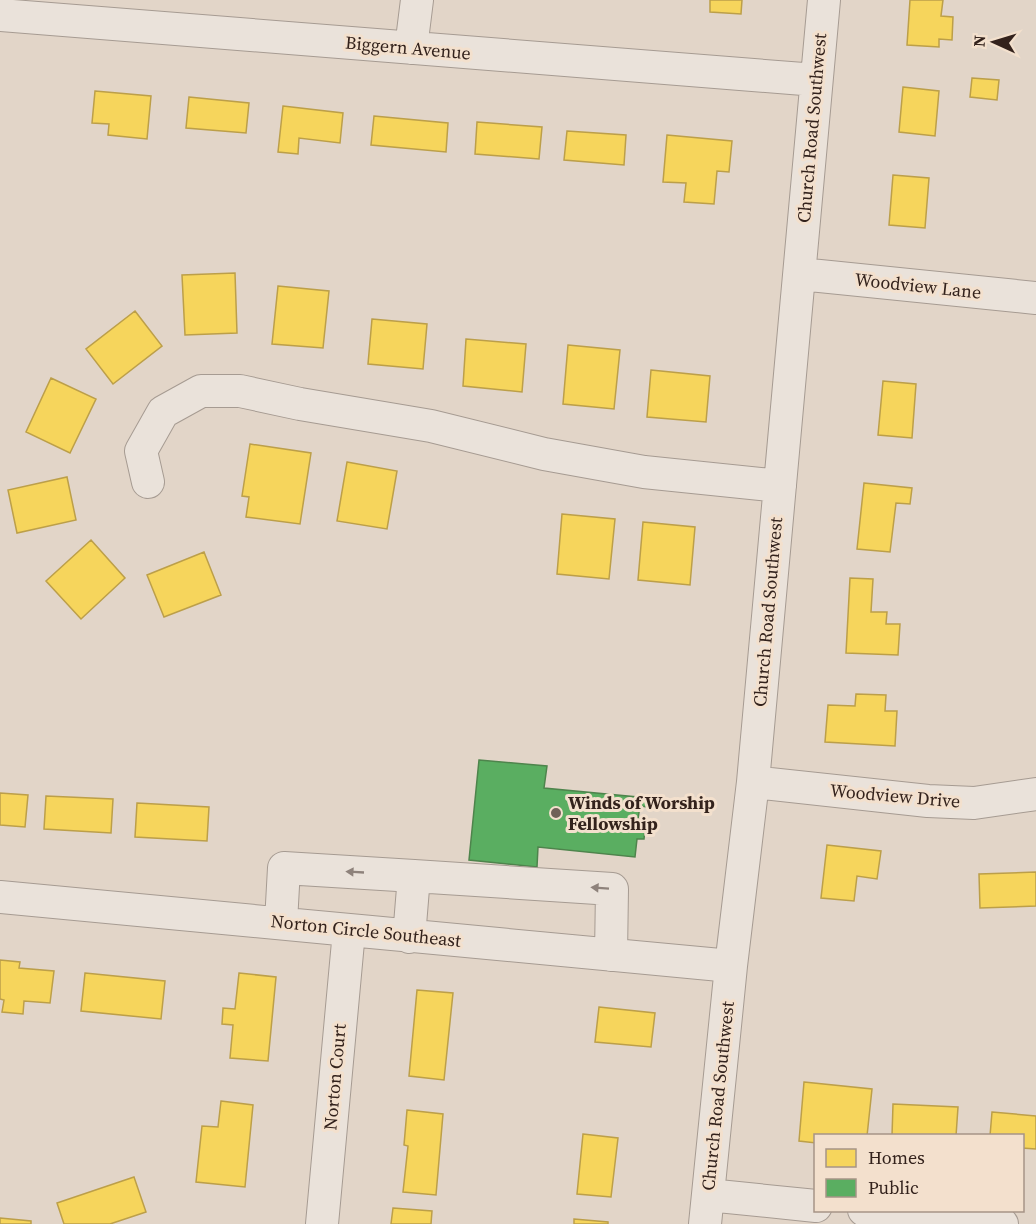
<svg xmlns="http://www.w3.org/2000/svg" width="1036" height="1224" font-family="'Source Serif 4',serif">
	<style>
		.homes { fill: #f6d55c; stroke: #bc9f49; stroke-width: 1.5 }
		.public { fill: #5aae61; stroke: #4e844c; stroke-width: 1.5 }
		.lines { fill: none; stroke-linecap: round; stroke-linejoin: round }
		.minor-casing { stroke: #a69b92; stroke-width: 34 }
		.minor { stroke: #eae2da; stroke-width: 32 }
		.oneway { fill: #8e827b }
		.poi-dot { fill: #706158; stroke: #f3e0cd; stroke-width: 2 }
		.labels { text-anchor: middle; stroke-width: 6; stroke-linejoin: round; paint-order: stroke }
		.street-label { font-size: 18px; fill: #33221c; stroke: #f3e0cd }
		.poi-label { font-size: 18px; font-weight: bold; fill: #33221c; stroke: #f3e0cd; text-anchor: start }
	</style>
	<rect width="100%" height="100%" fill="#e2d5c8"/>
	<path class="homes" d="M710 0H742L741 14 710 12Z
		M910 0H943L941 16 953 17 952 40 939 39V47L907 45Z
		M972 78 999 80 997 100 970 97Z
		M903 87 939 91 935 136 899 132Z
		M95 91 151 96 147 139 108 135 109 124 92 123Z
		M189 97 249 103 246 133 186 128Z
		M283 106 343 113 340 143 299 138 298 154 278 152Z
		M374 116 448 123 446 152 371 145Z
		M477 122 542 127 539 159 475 154Z
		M567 131 626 135 624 165 564 160Z
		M667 135 732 141 729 172 717 171 714 204 684 202 686 183 663 182Z
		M893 175 929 178 925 228 889 225Z
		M235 273 237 333 185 335 182 275Z
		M278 286 329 291 323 348 272 344Z
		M135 311 162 346 113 384 86 349Z
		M372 319 427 324 423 369 368 364Z
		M466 339 526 344 522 392 463 386Z
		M568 345 620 350 614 409 563 404Z
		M651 370 710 376 706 422 647 417Z
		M51 378 96 399 70 453 26 432Z
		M883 381 916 384 912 438 878 435Z
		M250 444 311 453 300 524 246 517 249 497 242 496Z
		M347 462 397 471 387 529 337 521Z
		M67 477 76 520 17 533 8 490Z
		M864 483 912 488 910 504 896 503 890 552 857 549Z
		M562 514 615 519 609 579 557 574Z
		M643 522 695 527 690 585 638 580Z
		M91 540 125 578 81 619 46 581Z
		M204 552 221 595 164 617 147 575Z
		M850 578 873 579 871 612H887L886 624H900L898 655 846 653Z
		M856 694 886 695 885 711H897L895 746 825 742 828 705 855 706Z
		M0 793 28 795 25 827 0 825Z
		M46 796 113 799 111 833 44 829Z
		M137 803 209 807 207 841 135 837Z
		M827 845 881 851 877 879 857 876 854 901 821 898Z
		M1036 872V906L980 908 979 874Z
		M0 960 20 962 19 968 54 971 50 1003 24 1001 23 1014 2 1012 4 1000 0 999Z
		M85 973 165 981 161 1019 81 1011Z
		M239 973 276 977 268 1061 230 1058 233 1025 222 1024 223 1008 235 1009Z
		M417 990 453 993 444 1080 409 1076Z
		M599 1007 655 1013 651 1047 595 1042Z
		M804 1082 872 1089 867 1136H816V1143L799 1141Z
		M221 1101 253 1105 245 1187 196 1182 202 1126 218 1127Z
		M893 1104 958 1107 956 1136H892Z
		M407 1110 443 1114 436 1195 403 1192 408 1146 404 1145Z
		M992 1112 1036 1116V1149L1022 1148V1136H990Z
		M583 1134 618 1138 611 1197 577 1194Z
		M134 1177 146 1212 110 1224H64L57 1203Z
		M393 1208 432 1211 431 1224H391Z
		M0 1218 31 1221V1224H0Z
		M574 1219 608 1222V1224H574Z"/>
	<path class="public" d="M479 760 547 766 544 788 648 798 647 807 640 806 638 819 646 820 644 839H637L635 857 538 847 537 867 469 860Z"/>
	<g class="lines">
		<defs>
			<path id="minor" d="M0 15 816 80
				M411 48 417 0
				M800 274 1036 298
				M148 482 141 451 163 412 201 391H240L300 404 431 426 544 454 644 472 780 486
				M753 782 928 801 974 803 1036 794
				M0 897C244 919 487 944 731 966
				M281 922 284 868 414 876
				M409 937 414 876 612 889 611 955
				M708 1195 816 1206
				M864 1210 1002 1224
				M322 1224 349 931
				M705 1224 731 966 753 782 824 0"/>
		</defs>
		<use href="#minor" class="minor-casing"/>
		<use href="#minor" class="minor"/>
	</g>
	<defs><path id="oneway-solid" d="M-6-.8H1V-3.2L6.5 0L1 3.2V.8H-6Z" transform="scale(1.5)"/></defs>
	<g class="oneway">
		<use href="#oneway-solid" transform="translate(355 872) rotate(-177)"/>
		<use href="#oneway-solid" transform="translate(600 888) rotate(-176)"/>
	</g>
	<circle class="poi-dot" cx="556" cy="813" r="6"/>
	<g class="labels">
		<g class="street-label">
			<text transform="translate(408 48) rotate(5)" y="6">Biggern Avenue</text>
			<text transform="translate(812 128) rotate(-85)" y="6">Church Road Southwest</text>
			<text transform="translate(918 286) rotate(6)" y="6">Woodview Lane</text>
			<text transform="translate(768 612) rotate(-85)" y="6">Church Road Southwest</text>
			<text transform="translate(895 796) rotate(5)" y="6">Woodview Drive</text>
			<text transform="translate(366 931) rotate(6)" y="6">Norton Circle Southeast</text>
			<text transform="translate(335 1077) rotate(-85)" y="6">Norton Court</text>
			<text transform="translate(718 1096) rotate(-84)" y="6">Church Road Southwest</text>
		</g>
		<g class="poi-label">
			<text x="568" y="809">Winds of Worship<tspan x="568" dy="21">Fellowship</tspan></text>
		</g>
	</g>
	<rect x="814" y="1134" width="210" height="78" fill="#f3e0cd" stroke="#a69486" stroke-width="1.5"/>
	<rect x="826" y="1149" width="30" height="18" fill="#f6d55c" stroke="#a69486" stroke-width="1.5"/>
	<text x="868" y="1164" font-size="18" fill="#33221c">Homes</text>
	<rect x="826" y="1179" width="30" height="18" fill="#5aae61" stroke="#a69486" stroke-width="1.5"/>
	<text x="868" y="1194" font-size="18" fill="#33221c">Public</text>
	<g transform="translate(994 42) rotate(274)" stroke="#f3e0cd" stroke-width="4.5" paint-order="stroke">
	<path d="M0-4.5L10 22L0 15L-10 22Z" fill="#33221c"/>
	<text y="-9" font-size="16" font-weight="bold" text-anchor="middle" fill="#33221c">N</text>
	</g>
</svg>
